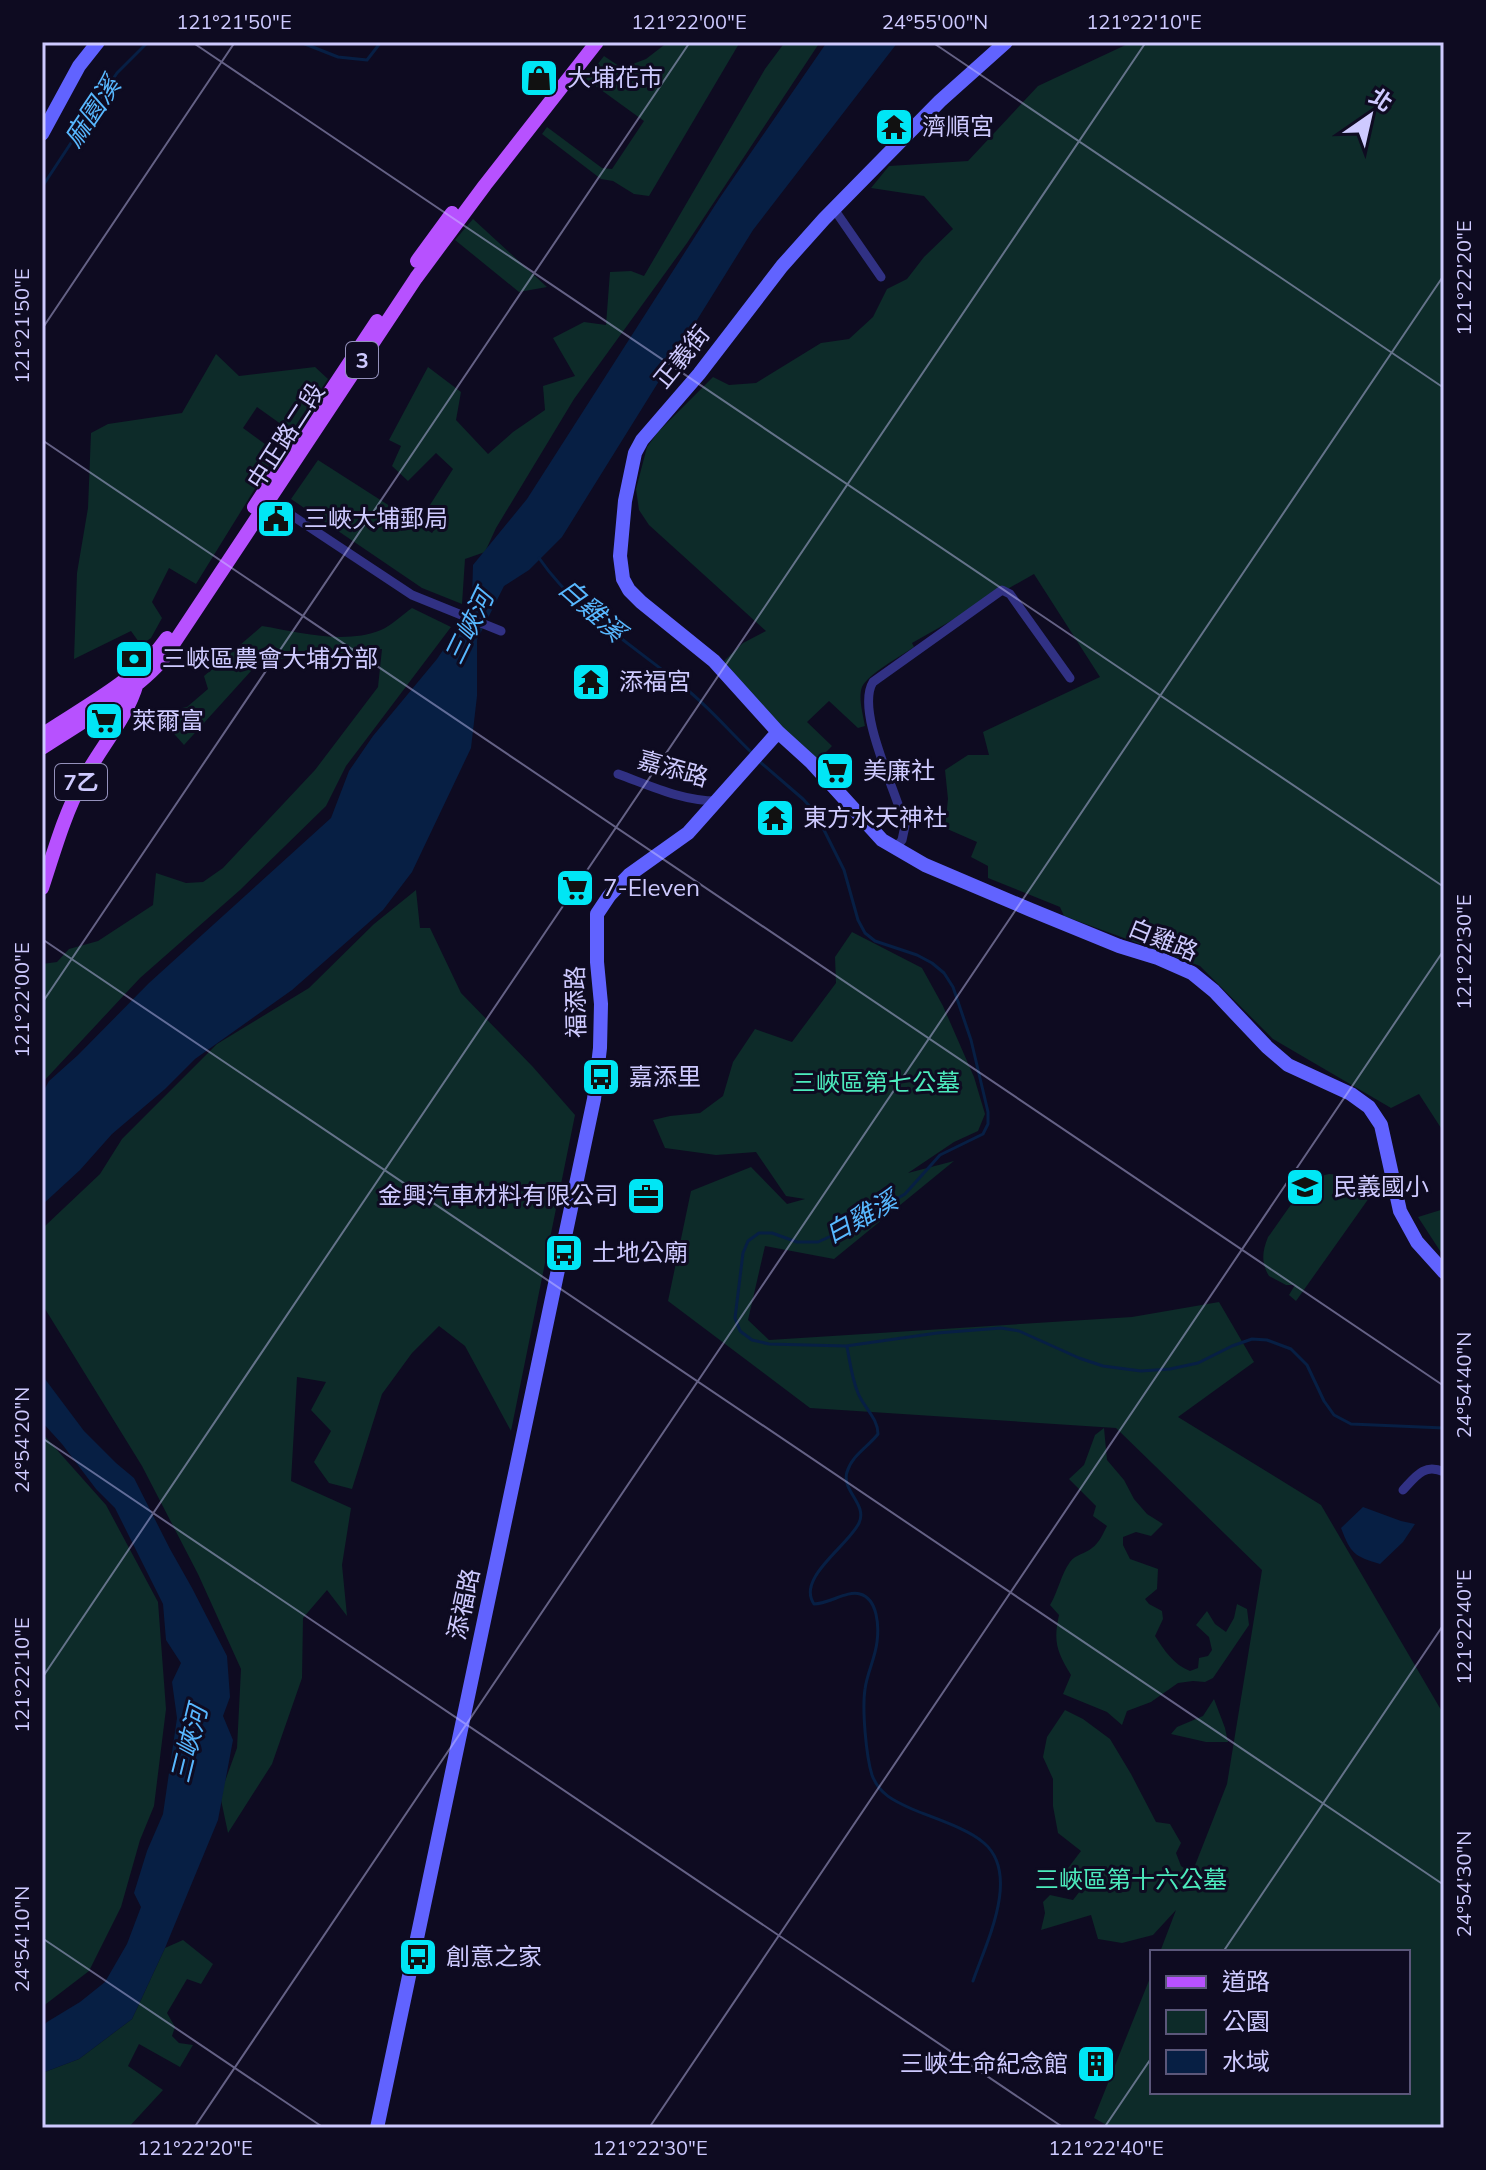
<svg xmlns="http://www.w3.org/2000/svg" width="1486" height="2170" font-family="Mulish,'Noto Sans TC',sans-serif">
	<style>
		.green { fill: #0d2b29 }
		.water { fill: #071f44 }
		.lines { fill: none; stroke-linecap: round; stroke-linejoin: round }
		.stream { stroke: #071f44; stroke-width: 3 }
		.street { stroke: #313184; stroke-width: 9 }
		.secondary { stroke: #6163ff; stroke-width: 14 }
		.primary { stroke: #b751ff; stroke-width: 14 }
		.ticks { fill: none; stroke: #cecaff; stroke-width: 2; stroke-opacity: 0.45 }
		.labels { text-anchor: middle; stroke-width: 6; stroke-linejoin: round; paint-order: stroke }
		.shield { fill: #0e0b21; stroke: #9491bc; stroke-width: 2 }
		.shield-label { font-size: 22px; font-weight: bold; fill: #cecaff }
		.poi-label { font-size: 24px; fill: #cecaff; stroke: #0e0b21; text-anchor: start }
		.street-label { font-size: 24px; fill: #cecaff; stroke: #0e0b21 }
		.park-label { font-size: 24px; fill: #4ceabc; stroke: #0e0b21 }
		.water-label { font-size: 26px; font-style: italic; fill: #58b8ff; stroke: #0e0b21 }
		.neatline { fill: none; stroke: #cecaff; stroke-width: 3 }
		.ticks-label { font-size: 20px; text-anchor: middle; fill: #cecaff }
	</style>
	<rect width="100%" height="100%" fill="#0e0b21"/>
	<path class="green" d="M668 42H740L649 196 634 194 613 181 601 179 542 134 547 127 602 168 612 169 644 121 586 79 604 56 622 68 646 59Z
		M785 42H820L687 243 574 399 496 528 485 552 465 559 462 604 422 588 291 499 318 460 432 533 442 519 428 508 453 469 436 453 408 481 392 466 401 446 389 440 428 367 461 392 456 420 488 454 513 432 545 410 543 386 575 376 553 338 584 322 606 325 610 272 631 271 644 276 765 69Z
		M1132 42 1188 44 1190 42H1444V1129L1441 1128 1419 1094 1391 1108 1273 1039 1200 966 1064 916 1060 907 988 878V866L971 857 977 842 945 828 948 799 945 770 968 755H989L983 732 1100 677 1034 574 912 643 914 647C901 656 868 674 862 687 858 698 863 714 865 726L858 728 829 701 807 722 832 746 817 761 782 729 724 661 743 643 766 631 649 525 639 510 636 489 647 447 658 432 713 377 729 385 756 383 821 343 849 339 873 317 887 289 907 279 924 257 953 229 924 196 871 188 889 166 968 161 1038 86Z
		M473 219 547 287 519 292 455 240Z
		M216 354 239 376 315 367 328 379 292 432 257 407 243 428 277 453 196 584 169 568 152 602 162 618 151 638 141 645 131 631 74 659 77 573 88 508 91 433 108 424 182 413Z
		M412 608 451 627 346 766 326 806 240 890 140 978 42 1083V964L57 962 69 949 98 941 153 905 156 873 186 883 203 882 223 868 315 770 378 687 382 649 260 661 184 745 168 727 172 710 187 707 208 689 204 676 262 626C299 632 344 645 381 630 392 625 402 615 412 608Z
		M416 890 420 928H430L461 993 533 1067 575 1115 511 1431 465 1346 439 1326 412 1353 382 1394 352 1489 329 1483 314 1462 331 1431 311 1410 326 1382 297 1377 291 1481 351 1508 342 1565 347 1616 327 1590 303 1618 302 1678 272 1764 228 1833 220 1795 237 1748 241 1669 198 1574 142 1466 42 1304V1258L45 1226 100 1174 122 1139 217 1044 309 988 374 924Z
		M852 932 922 968 943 1006 974 1077 985 1114 978 1131 954 1142 908 1173 954 1161 834 1259 765 1246 748 1320 769 1340 1132 1317 1219 1302 1254 1362 1178 1417 1321 1505 1444 1715V2128H1112L1094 2118 1152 1973V2092H1408V1952H1160L1176 1910 1153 1935 1122 1943 1098 1939 1091 1915 1041 1930 1045 1913 1043 1902 1050 1895 1073 1900 1080 1891 1062 1876 1081 1851 1058 1833 1053 1806V1779L1043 1757 1047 1737 1065 1710 1083 1719 1110 1739 1131 1774 1156 1822 1170 1824 1181 1843 1176 1853 1181 1866 1192 1873 1227 1784 1262 1570 1116 1428 810 1408 668 1301 691 1191 751 1167 787 1204 805 1199 786 1196 756 1152 716 1155 665 1148 653 1120 670 1116 700 1113 723 1096 733 1062 755 1029 792 1042 836 983 835 957Z
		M1329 1174C1345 1174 1352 1185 1357 1198L1367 1186 1374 1191 1296 1301 1289 1295 1295 1285H1286L1269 1276C1261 1263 1262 1252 1268 1237 1283 1218 1305 1177 1329 1174Z
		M1444 1209V1257L1418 1217Z
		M1104 1428 1107 1460 1124 1480 1134 1499 1147 1514 1163 1524 1151 1536 1136 1532 1123 1537V1545L1130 1559 1158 1569 1157 1589 1145 1599 1149 1604 1162 1611 1163 1619 1155 1636C1164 1650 1174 1665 1190 1671L1198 1668 1199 1658 1208 1656 1212 1650 1209 1637 1196 1625 1207 1611 1215 1624 1226 1632 1234 1618 1237 1604 1247 1609 1249 1625 1213 1678 1205 1682 1193 1681 1178 1683 1151 1702 1127 1711 1122 1725 1107 1712 1063 1694 1071 1675C1057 1652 1053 1642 1059 1615L1050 1605C1058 1592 1061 1574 1070 1562 1076 1554 1085 1554 1092 1548 1099 1543 1103 1534 1107 1526L1093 1516 1096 1506 1069 1479 1084 1465 1095 1435Z
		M42 1433 106 1505 158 1602 166 1709 154 1806 140 1840 121 1907 89 1971 42 2007Z
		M1214 1699 1225 1728 1228 1742H1206L1171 1734 1177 1727 1203 1716Z
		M183 1940 213 1964 201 1984 187 1979 167 2013 175 2027 172 2036 179 2043 193 2045 180 2067 139 2044 128 2066 163 2090 128 2128H42V2073L79 2059 132 2019 165 1948Z"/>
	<path class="water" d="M827 42H898L753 230 562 537 529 570 504 586 477 640V696L471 748 412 872 383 910 292 990 195 1059 165 1089 112 1134 80 1170 42 1205V1094L49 1081 78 1055 149 983 331 818 349 771 373 736 437 659 456 631 472 598 473 565 527 499 719 199Z
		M42 1375 84 1431 116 1463 134 1478 170 1549 192 1588 227 1656 230 1697 223 1716 233 1740 218 1820 165 1948 132 2019 79 2059 42 2073V2027L47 2022 80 2002 105 1982 127 1944 141 1907 134 1893 147 1851 163 1814 177 1718 172 1682 181 1663 166 1640 163 1604 115 1508 96 1489 62 1444 42 1422Z
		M1363 1507 1401 1521 1415 1524 1403 1542 1380 1564C1354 1556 1351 1554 1341 1528Z"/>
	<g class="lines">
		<path class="stream" d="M300 42 338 57 367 60 381 42
			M42 187 117 73 148 42
			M539 558C576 612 636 647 685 688 709 707 729 731 751 752
			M759 761 803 799 815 812 844 870 858 920 865 933 875 941 917 955 932 963 944 973 953 987 971 1040 988 1112V1124L983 1134 940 1155 905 1194 840 1232 818 1242H797L772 1233H759L748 1241 743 1253 735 1318 740 1331 752 1340 769 1344 846 1346 937 1333 1001 1328 1019 1331 1079 1358 1103 1366 1141 1371 1170 1369 1198 1363 1232 1346 1252 1339 1267 1340 1291 1349 1307 1365 1324 1401 1334 1415 1351 1424 1444 1428
			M847 1347C850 1362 852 1379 858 1393 864 1408 878 1418 878 1434 868 1447 852 1455 847 1472 841 1491 868 1504 859 1523 848 1546 796 1578 814 1604 829 1604 847 1590 860 1594 878 1599 879 1627 877 1642 875 1659 867 1673 865 1689 862 1709 866 1756 872 1775 879 1794 894 1801 912 1809 933 1818 967 1828 984 1843 1021 1875 986 1943 973 1981"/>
		<path class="street" d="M834 209 881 277
			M264 497 412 595 501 631
			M618 774C651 786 682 801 717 801
			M895 849 902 840 905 826C897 792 855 711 873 682L1002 590 1010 594 1070 678
			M1403 1490C1416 1476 1424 1463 1444 1472"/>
		<path class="secondary" d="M1006 42 940 101 824 219 782 266 699 374 642 440 635 453 625 501 620 556 623 579 629 590 641 602 714 661 778 732 811 762 882 840 925 865 1031 910 1119 946 1158 958 1192 973 1214 991 1267 1047 1288 1065 1351 1094 1369 1107 1381 1125 1400 1211 1417 1242 1444 1272
			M42 134 79 66 98 42
			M377 2128 594 1099 600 1048 601 1004 597 962V914L609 896 629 875 688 833 778 732"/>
		<path class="primary" d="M417 261 452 213
			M254 507 377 321
			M42 735C82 708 140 678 167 638
			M42 748C80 723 136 692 164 658L416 278 485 185 597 42
			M42 888C54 852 64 815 82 782 99 749 127 719 137 683"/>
	</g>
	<path class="ticks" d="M192 42 1444 887M932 42 1444 388M42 329 235 42M42 440 1444 1386M42 939 1444 1885M42 1003 690 42M42 1438 1064 2128M42 1678 1146 42M42 1938 324 2128M1223 1952 1444 1624M194 2128 1444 275M649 2128 1444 950M1104 2128 1152 2057"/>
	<defs>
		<symbol id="shop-square" viewBox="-11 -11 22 22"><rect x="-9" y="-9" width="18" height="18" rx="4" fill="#00e6f5" stroke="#0e0b21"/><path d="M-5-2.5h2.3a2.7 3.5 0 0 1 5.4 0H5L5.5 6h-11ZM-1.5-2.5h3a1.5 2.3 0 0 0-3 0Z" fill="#111"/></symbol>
		<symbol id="temple-square" viewBox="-11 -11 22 22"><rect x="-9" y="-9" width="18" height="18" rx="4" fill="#00e6f5" stroke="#0e0b21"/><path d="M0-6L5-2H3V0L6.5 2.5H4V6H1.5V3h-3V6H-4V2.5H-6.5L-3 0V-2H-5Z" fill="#111"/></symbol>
		<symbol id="civic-square" viewBox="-11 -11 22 22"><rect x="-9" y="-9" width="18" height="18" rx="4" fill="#00e6f5" stroke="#0e0b21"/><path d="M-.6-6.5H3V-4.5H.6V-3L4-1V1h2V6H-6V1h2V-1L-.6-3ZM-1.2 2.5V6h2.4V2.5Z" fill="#111"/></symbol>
		<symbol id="bank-square" viewBox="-11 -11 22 22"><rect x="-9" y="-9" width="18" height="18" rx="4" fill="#00e6f5" stroke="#0e0b21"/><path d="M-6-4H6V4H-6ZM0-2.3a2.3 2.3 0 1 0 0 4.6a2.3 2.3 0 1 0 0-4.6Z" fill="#111"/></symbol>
		<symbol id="supermarket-square" viewBox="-11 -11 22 22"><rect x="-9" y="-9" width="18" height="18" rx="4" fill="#00e6f5" stroke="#0e0b21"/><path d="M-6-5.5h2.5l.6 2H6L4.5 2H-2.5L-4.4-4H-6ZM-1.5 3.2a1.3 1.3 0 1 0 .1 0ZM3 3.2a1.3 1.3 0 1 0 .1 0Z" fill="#111"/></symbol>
		<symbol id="bus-square" viewBox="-11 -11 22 22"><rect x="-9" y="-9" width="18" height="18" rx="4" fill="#00e6f5" stroke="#0e0b21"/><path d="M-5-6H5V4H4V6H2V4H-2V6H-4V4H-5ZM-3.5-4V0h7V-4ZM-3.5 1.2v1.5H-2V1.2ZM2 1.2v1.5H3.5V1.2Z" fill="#111"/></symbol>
		<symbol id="school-square" viewBox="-11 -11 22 22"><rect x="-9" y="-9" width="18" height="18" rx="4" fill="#00e6f5" stroke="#0e0b21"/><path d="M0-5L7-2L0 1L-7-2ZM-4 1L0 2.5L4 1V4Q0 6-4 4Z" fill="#111"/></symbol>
		<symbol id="office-square" viewBox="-11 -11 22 22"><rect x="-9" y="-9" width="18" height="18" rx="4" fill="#00e6f5" stroke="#0e0b21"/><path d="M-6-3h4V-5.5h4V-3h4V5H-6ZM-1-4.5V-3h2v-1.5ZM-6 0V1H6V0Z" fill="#111"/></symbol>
		<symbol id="building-square" viewBox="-11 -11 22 22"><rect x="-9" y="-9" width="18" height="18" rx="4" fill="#00e6f5" stroke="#0e0b21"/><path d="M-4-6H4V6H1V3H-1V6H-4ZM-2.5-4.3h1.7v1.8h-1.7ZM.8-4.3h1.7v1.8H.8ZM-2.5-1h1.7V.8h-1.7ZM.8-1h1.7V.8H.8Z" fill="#111"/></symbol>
	</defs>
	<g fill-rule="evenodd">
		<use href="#shop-square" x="517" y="56" width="44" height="44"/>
		<use href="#temple-square" x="872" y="105" width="44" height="44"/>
		<use href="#civic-square" x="254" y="497" width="44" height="44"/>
		<use href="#bank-square" x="112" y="637" width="44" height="44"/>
		<use href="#temple-square" x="569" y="660" width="44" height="44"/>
		<use href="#supermarket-square" x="82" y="699" width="44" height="44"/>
		<use href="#supermarket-square" x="813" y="749" width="44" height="44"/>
		<use href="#temple-square" x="753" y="796" width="44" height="44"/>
		<use href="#supermarket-square" x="553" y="866" width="44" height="44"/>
		<use href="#bus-square" x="579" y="1055" width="44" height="44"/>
		<use href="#school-square" x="1283" y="1165" width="44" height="44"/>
		<use href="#office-square" x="624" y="1174" width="44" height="44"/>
		<use href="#bus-square" x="542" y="1231" width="44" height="44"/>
		<use href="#bus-square" x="396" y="1935" width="44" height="44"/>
		<use href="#building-square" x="1074" y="2042" width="44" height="44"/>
	</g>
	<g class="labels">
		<g class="shield">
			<rect x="346" y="342" width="32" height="36" rx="6"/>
			<rect x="55" y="764" width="52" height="36" rx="6"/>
		</g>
		<g class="shield-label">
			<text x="362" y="368">3</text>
			<text x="81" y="790">7乙</text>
		</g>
		<g class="poi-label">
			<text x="567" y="86">大埔花市</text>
			<text x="922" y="135">濟順宮</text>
			<text x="304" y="527">三峽大埔郵局</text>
			<text x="162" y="667">三峽區農會大埔分部</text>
			<text x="619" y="690">添福宮</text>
			<text x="132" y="729">萊爾富</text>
			<text x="863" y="779">美廉社</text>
			<text x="803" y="826">東方水天神社</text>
			<text x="603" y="896">7-Eleven</text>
			<text x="629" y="1085">嘉添里</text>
			<text x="1333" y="1195">民義國小</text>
			<text x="618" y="1204" text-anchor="end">金興汽車材料有限公司</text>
			<text x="592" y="1261">土地公廟</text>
			<text x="446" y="1965">創意之家</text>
			<text x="1068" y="2072" text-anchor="end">三峽生命紀念館</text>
		</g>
		<g class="street-label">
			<text transform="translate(682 357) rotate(-51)" y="8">正義街</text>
			<text transform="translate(286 436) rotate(-57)" y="8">中正路二段</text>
			<text transform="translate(673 769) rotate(16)" y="8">嘉添路</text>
			<text transform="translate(1163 940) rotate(22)" y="8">白雞路</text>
			<text transform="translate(576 1002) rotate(-91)" y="8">福添路</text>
			<text transform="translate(464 1604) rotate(-78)" y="8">添福路</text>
		</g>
		<g class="park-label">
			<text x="876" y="1091">三峽區第七公墓</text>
			<text x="1131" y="1888">三峽區第十六公墓</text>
		</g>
		<g class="water-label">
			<text transform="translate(92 112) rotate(-56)" y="9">麻園溪</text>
			<text transform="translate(592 610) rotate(42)" y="9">白雞溪</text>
			<text transform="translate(469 627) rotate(-64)" y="9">三峽河</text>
			<text transform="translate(861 1217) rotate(-29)" y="9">白雞溪</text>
			<text transform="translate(189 1744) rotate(-76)" y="9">三峽河</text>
		</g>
	</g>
	<rect width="1486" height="2170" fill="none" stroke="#0e0b21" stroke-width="88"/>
	<rect x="1150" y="1950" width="260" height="144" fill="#0e0b21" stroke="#5b577a" stroke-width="2"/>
	<rect x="1166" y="1976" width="40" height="12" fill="#b751ff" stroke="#5b577a" stroke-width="2"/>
	<text x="1222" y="1990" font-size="24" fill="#cecaff">道路</text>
	<rect x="1166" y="2010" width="40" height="24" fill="#0d2b29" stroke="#5b577a" stroke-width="2"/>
	<text x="1222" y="2030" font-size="24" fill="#cecaff">公園</text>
	<rect x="1166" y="2050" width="40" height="24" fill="#071f44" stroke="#5b577a" stroke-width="2"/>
	<text x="1222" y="2070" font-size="24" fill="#cecaff">水域</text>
	<g transform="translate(1370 116) rotate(34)" stroke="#0e0b21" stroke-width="6" paint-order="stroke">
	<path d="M0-6L14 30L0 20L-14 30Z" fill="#cecaff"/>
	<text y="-12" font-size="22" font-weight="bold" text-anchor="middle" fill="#cecaff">北</text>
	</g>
	<rect x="44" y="44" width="1398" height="2082" class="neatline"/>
	<g class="ticks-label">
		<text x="234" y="29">121°21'50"E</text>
		<text x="689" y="29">121°22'00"E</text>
		<text x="935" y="29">24°55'00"N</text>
		<text x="1144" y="29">121°22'10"E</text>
		<text transform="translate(1464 278) rotate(-90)" y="7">121°22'20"E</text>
		<text transform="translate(22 326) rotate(-90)" y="7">121°21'50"E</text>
		<text transform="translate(1464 952) rotate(-90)" y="7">121°22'30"E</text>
		<text transform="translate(22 1000) rotate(-90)" y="7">121°22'00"E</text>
		<text transform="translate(1464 1385) rotate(-90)" y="7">24°54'40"N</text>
		<text transform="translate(22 1440) rotate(-90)" y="7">24°54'20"N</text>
		<text transform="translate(1464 1627) rotate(-90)" y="7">121°22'40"E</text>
		<text transform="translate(22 1675) rotate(-90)" y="7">121°22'10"E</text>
		<text transform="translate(1464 1884) rotate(-90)" y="7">24°54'30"N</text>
		<text transform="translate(22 1939) rotate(-90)" y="7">24°54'10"N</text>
		<text x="195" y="2155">121°22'20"E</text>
		<text x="650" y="2155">121°22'30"E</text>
		<text x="1106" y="2155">121°22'40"E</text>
	</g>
</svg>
